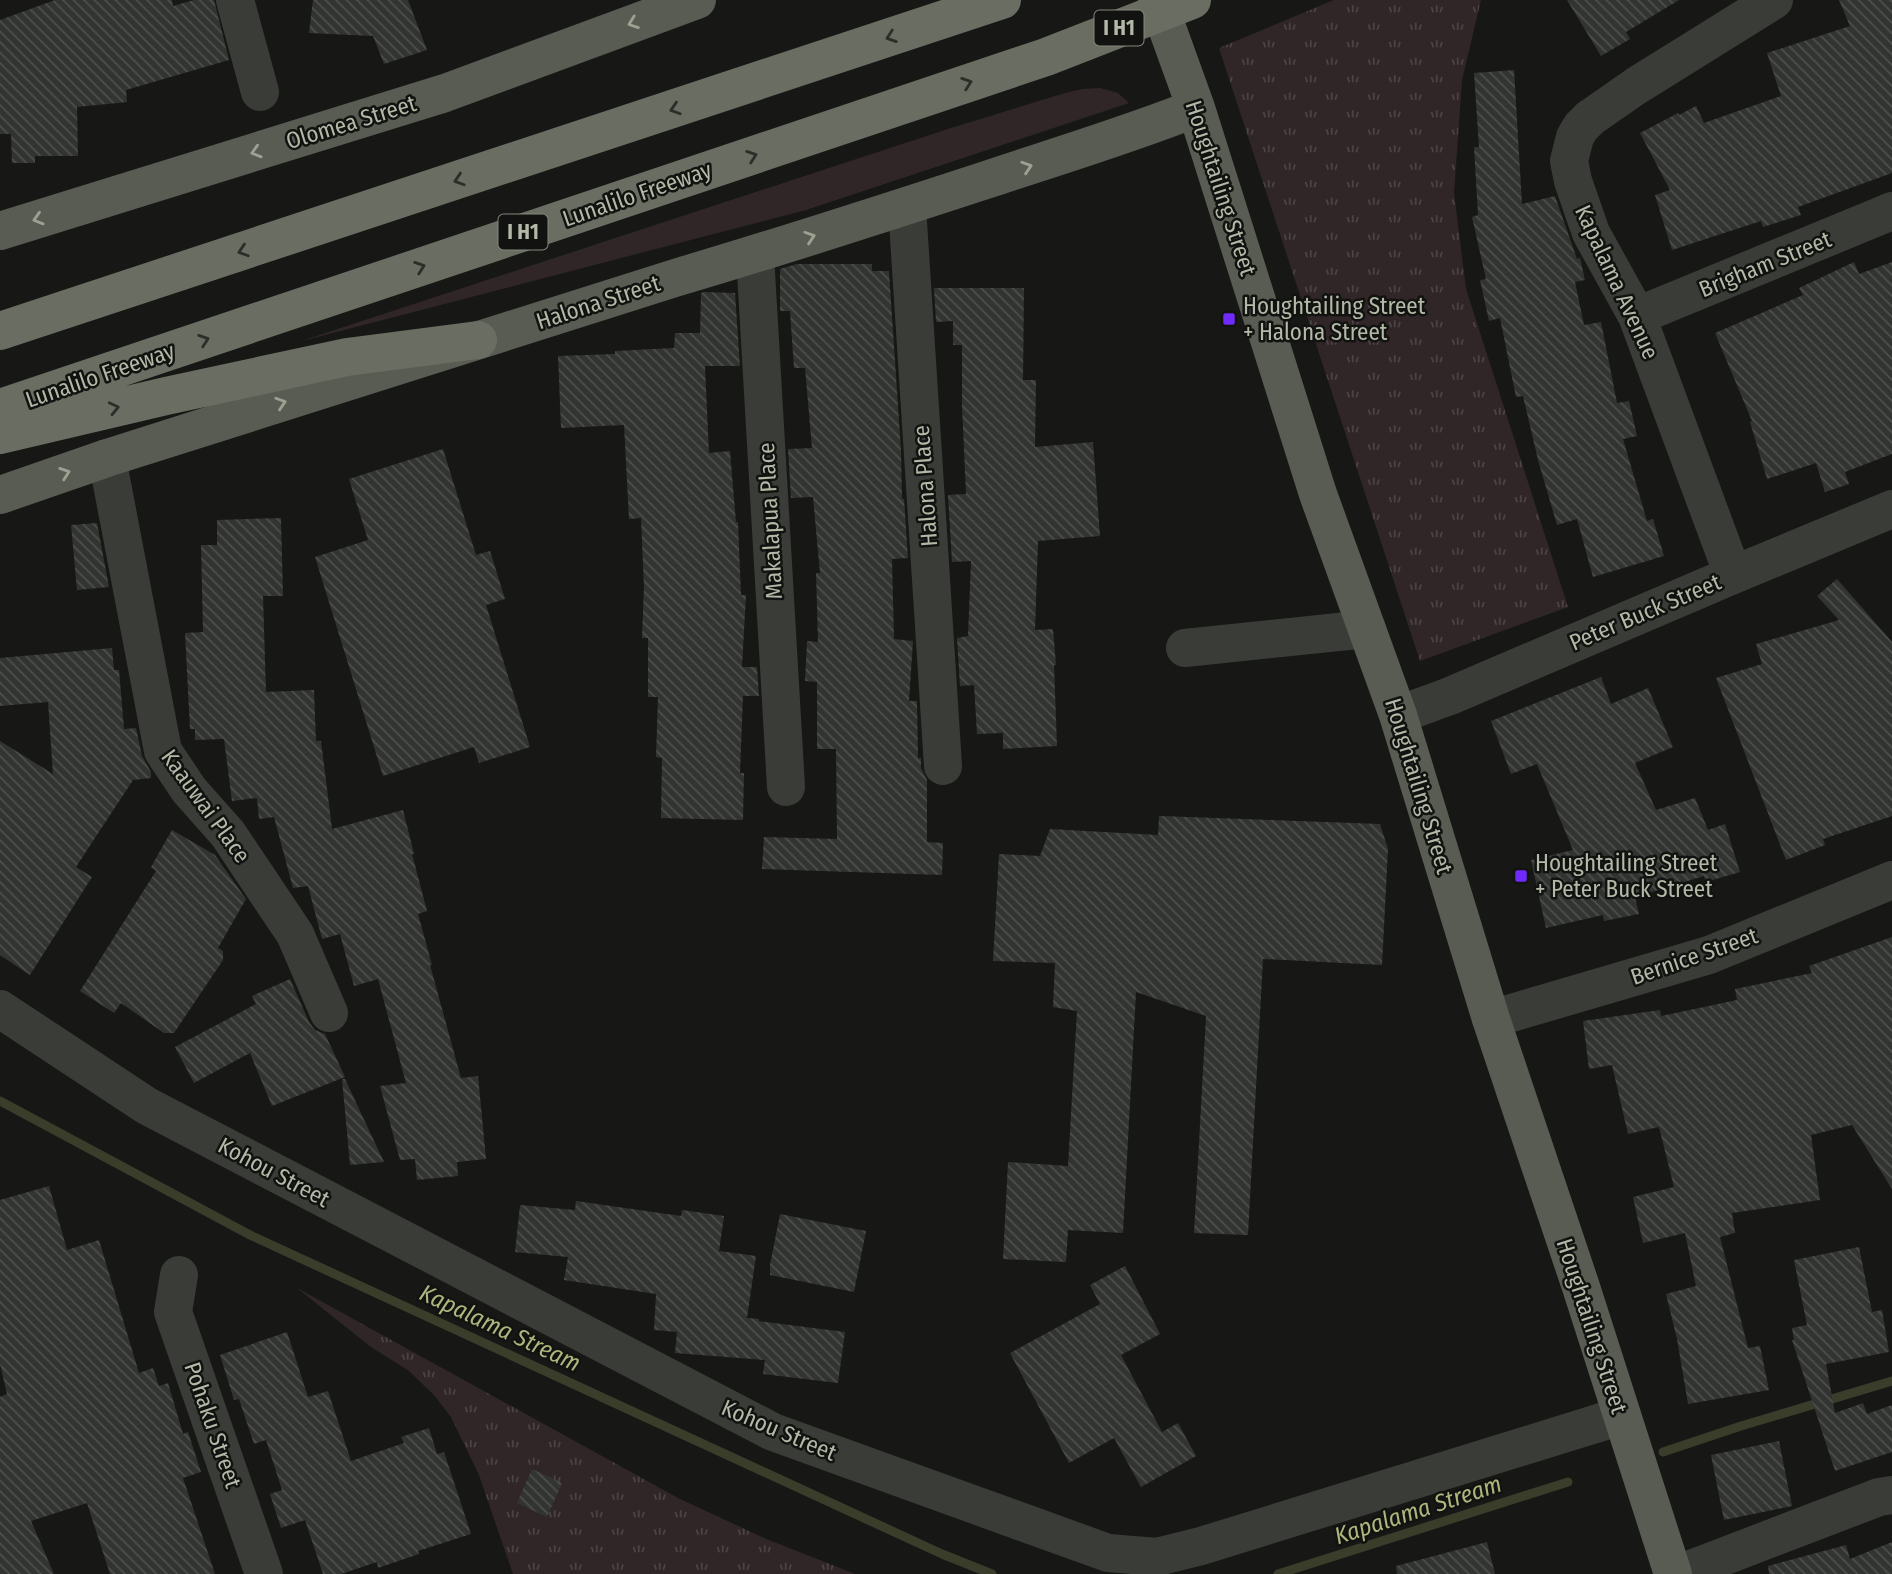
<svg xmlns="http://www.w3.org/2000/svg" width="1892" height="1574" font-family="'Fira Sans Condensed',sans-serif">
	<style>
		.grass { fill: #302628 }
		.park { fill: url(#park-tufts) }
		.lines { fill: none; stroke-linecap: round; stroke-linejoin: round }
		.stream { stroke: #3b3d2b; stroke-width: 9 }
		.building { fill: url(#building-back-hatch) }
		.minor { stroke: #3a3d37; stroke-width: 38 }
		.major { stroke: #585c53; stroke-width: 38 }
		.highway { stroke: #6a6e62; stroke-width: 38 }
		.oneway { stroke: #9ca292 }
		.oneway2 { stroke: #2c2e29 }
		.poi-dot { fill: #6e2bfb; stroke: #121311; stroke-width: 2.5 }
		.labels { text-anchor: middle; stroke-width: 5; stroke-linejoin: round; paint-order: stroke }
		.shield { fill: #121311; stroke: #82877a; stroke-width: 2 }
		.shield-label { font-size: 21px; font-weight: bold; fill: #b2b9a7 }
		.street-label { font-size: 23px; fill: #b2b9a7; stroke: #121311 }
		.poi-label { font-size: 23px; fill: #b2b9a7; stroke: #121311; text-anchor: start }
		.water-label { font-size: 24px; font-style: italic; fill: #aeb57d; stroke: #121311 }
	</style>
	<defs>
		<pattern id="park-tufts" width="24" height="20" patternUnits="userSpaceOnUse" patternTransform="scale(1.75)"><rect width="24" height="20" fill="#302628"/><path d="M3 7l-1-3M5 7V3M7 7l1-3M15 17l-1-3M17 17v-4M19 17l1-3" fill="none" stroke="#4c4344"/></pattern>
		<pattern id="building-back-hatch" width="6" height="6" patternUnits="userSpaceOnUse" patternTransform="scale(1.75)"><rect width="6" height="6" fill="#323431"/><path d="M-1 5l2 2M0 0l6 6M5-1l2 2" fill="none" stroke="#4d4f4c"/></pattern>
	</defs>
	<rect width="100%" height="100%" fill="#171816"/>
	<path class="grass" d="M1100 88 1118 93 1129 103 806 210 298 342 951 128 1065 93 1082 89Z"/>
	<path class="park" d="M1334 0H1481L1462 80 1454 193 1466 289 1568 607 1420 661 1219 48Z
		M297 1288 678 1498 764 1538 855 1574H513L479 1475 451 1417 434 1395 408 1370 371 1347Z"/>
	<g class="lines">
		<path class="stream" d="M0 1101 250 1235 942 1554 992 1574
			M1663 1452 1741 1426 1892 1381
			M1278 1574 1568 1482"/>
	</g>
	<path class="building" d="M55 0H172L173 6 194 0H214L229 60 126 90 127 102 77 107 78 156H35V163H12L11 134H0V20Z
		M313 0H408L427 50 384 64 373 36 309 33Z
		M1567 0H1679L1626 32 1630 39 1601 56Z
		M1839 0H1892V173L1798 207 1801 215 1763 227 1761 221 1672 250 1655 195 1670 190 1640 133 1678 113 1679 115 1696 106 1704 123 1781 96 1767 53 1850 26Z
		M1514 70 1522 204 1555 196 1577 259 1580 258 1585 280 1575 282 1584 325 1601 322 1617 403 1629 401 1637 436 1623 439 1647 521 1653 519 1664 556 1593 577 1577 519 1557 525 1538 460 1523 396 1516 397 1500 318 1489 321 1480 280 1486 279 1472 217 1478 215 1474 147H1479L1474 73Z
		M1854 262 1859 274 1892 262V454L1845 472 1849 484 1825 492 1816 463 1767 479 1750 422 1752 421 1715 333 1803 295 1799 288Z
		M797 264H872V271H889L901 451 902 499H904L908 558 892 559 894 639 913 641 909 701H917L918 758H921V768L927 780V842L943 843 942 875 762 869 764 837 837 839 836 749H817V682L805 681 807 641 818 642 816 573H820L813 497 791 498 788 449 812 448 805 368H794L790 311H780V269Z
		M934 288H1024L1023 380H1036L1035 447 1093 442 1100 536 1038 541 1035 630 1053 629 1056 665H1054L1057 746 1003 749V733L977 734 974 685 960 686 957 638 968 636 971 561 952 562 948 495 966 494 962 406V345H953V321L936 322Z
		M704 292 735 293 740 366H705L709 453 730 451 736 522H738L741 595H746L742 667H757L759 696H743L740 773H744L743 820 661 818 662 758 656 757 658 697H648V638H642L644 587 641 518 629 519 624 425 561 428 558 356 615 354V351L674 348 675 333H700L701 293Z
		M443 449 476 555 490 551 505 599 486 605 530 747 479 763 474 747 383 776 315 557 368 540 349 479Z
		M281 518 283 596H263L266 692 314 690 316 741H321L332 829 403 810 414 854H412L427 911 418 914 432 965H430L461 1078 478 1076 486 1159 457 1162 458 1176 417 1180 415 1159 400 1160 380 1086 406 1083 378 979 354 986 340 934 322 939 308 886 293 888 274 817 259 819 257 798 232 801 224 739 195 740V729H190L185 633 203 632 201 545H217V520Z
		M97 523 109 587 77 590 71 525Z
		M1837 579 1892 642V816L1823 839 1825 845 1786 860 1716 678 1762 664 1756 644 1839 620 1817 596Z
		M112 648 114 670H119L124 729 136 728 142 756 151 772V778L133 780 76 867 92 877 30 975 0 955V741L53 774 48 702 0 706V658Z
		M1601 677 1611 704 1648 688 1673 747 1635 763 1656 810 1695 798 1708 830 1725 824 1740 872 1706 882 1704 876 1635 897 1639 914 1604 921 1603 915 1546 928 1531 860 1573 850 1537 764 1511 774 1491 721Z
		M1159 816 1380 824 1388 849 1382 965 1263 959 1248 1235 1194 1233 1206 1016 1136 992 1123 1233 1068 1230 1066 1262 1003 1259 1008 1162 1068 1166 1077 1011 1053 1007 1055 963 993 961 999 854 1040 856 1050 829 1158 835Z
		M172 830 215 855 246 899 218 948 223 951V960L174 1033H164L121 1003 114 1013 80 991 156 871 151 867Z
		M1892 937V1189L1852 1125 1811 1135 1820 1200 1732 1213 1735 1233 1720 1237 1748 1348 1760 1346 1769 1390 1688 1404 1677 1339 1666 1294 1696 1286 1685 1233 1643 1243 1633 1197 1674 1187 1659 1127 1628 1134 1612 1065 1589 1069 1583 1021 1660 1010 1661 1016 1737 1000 1735 989 1812 973 1809 966Z
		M290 979 309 1022 315 1030 325 1034 345 1077 272 1106 250 1053 194 1083 175 1047 256 1004 252 996Z
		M342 1079H345L384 1162 350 1165Z
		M49 1186 67 1250 99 1240 139 1373 153 1368 159 1386 168 1383 183 1434 188 1432 201 1472 183 1478 215 1574H110L87 1503 31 1521 54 1574H0V1397L7 1394 0 1364V1200Z
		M576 1201 681 1216 682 1210 724 1216 719 1251 756 1256 747 1318 759 1319V1321L845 1332 838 1383 763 1374 765 1360 675 1353 677 1332 654 1330 656 1294 564 1280 568 1257 515 1252 520 1205 575 1210Z
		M780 1214 866 1231 854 1292 770 1275V1265Z
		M1859 1247 1872 1312 1882 1310 1889 1352 1826 1364 1835 1413 1863 1403 1867 1414 1892 1405V1452L1835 1471 1792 1340H1794L1792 1328 1807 1325 1794 1260Z
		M1125 1266 1160 1334 1121 1355 1162 1432 1178 1423 1196 1456 1141 1487 1114 1438 1069 1463 1010 1353 1100 1304 1090 1285Z
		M287 1332 308 1397 328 1391 351 1461 404 1443 401 1437 429 1428 437 1454 444 1452 471 1534 418 1551 419 1554 378 1568 377 1562 341 1574H323L305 1520 281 1528 270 1494 282 1490 266 1440 254 1444 239 1399 234 1400 220 1355Z
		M1779 1441 1792 1506 1724 1520 1711 1455Z
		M532 1469 562 1483 547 1517 517 1503Z
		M1487 1542 1495 1574H1397L1396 1566Z
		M1892 1542V1574H1769L1768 1566 1846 1545 1850 1559Z"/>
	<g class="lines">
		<path class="minor" d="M235 0 260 92
			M907 206 943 766
			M755 255 786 787
			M1637 316 1892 211
			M107 458 163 751 189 790 228 834 295 934 329 1013
			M1733 575 1637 316 1591 233 1573 181 1569 161 1575 137 1581 127 1590 118 1636 86 1774 0
			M1185 648 1367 629
			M1398 715 1450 696 1733 575 1892 509
			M0 1009 147 1106 773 1432 1108 1553 1157 1557 1201 1546 1621 1416
			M1491 1019 1709 955 1892 880
			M179 1275 173 1312 264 1574
			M1678 1574 1879 1497 1892 1495"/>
		<path class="major" d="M1157 0 1196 108 1318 494 1398 715 1491 1019 1581 1287 1673 1574
			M0 231 445 93 697 0
			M0 495 107 458 675 278C780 247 885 213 989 179 1058 156 1128 135 1196 108"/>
		<path class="highway" d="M0 331 1002 0
			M0 408 1046 57 1192 0
			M0 435 166 396 347 357 478 340"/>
	</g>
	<defs><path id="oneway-chevron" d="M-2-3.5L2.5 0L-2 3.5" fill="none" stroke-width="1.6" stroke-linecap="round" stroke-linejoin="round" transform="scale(1.75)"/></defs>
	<g class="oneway">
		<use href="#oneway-chevron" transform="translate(633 23) rotate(160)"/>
		<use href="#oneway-chevron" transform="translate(256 152) rotate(163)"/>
		<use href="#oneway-chevron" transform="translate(1027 167) rotate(-18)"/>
		<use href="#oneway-chevron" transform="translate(38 219) rotate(163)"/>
		<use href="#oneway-chevron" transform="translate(810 237) rotate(-18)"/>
		<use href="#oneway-chevron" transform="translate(281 403) rotate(-18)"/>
		<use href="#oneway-chevron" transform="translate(65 473) rotate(-19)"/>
	</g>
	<g class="oneway2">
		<use href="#oneway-chevron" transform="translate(891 37) rotate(161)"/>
		<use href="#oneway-chevron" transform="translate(967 83) rotate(-19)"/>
		<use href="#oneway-chevron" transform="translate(675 109) rotate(162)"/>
		<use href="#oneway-chevron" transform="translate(752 156) rotate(-19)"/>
		<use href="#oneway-chevron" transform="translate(459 180) rotate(162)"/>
		<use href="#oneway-chevron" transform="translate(243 251) rotate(162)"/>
		<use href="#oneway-chevron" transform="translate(420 267) rotate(-19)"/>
		<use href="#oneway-chevron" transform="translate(204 340) rotate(-19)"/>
		<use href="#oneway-chevron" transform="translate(114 408) rotate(-13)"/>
	</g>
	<g class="poi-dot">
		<rect x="1222" y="312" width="14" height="14" rx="3.5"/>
		<rect x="1514" y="869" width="14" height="14" rx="3.5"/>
	</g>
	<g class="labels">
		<g class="shield">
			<rect x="1094.5" y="10.5" width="49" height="35" rx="5"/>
			<rect x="498.5" y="214.5" width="49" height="35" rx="5"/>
		</g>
		<g class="shield-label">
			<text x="1119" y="35">I H1</text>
			<text x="523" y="239">I H1</text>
		</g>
		<g class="street-label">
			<text transform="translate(351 122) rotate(-17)" y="8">Olomea Street</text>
			<text transform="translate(1221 188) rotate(72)" y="8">Houghtailing Street</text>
			<text transform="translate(637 194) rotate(-19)" y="8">Lunalilo Freeway</text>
			<text transform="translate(1765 264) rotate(-22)" y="8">Brigham Street</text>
			<text transform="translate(1617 282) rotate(65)" y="8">Kapalama Avenue</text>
			<text transform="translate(598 302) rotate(-18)" y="8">Halona Street</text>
			<text transform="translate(100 375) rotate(-19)" y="8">Lunalilo Freeway</text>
			<text transform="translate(925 486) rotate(-94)" y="8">Halona Place</text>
			<text transform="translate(770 521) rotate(-93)" y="8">Makalapua Place</text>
			<text transform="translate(1645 612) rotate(-23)" y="8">Peter Buck Street</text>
			<text transform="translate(1419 786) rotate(73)" y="8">Houghtailing Street</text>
			<text transform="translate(206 806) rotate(54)" y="8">Kaauwai Place</text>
			<text transform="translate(1694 956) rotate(-19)" y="8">Bernice Street</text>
			<text transform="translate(274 1172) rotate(28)" y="8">Kohou Street</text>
			<text transform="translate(1592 1326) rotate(72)" y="8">Houghtailing Street</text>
			<text transform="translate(213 1425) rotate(71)" y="8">Pohaku Street</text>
			<text transform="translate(779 1430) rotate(23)" y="8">Kohou Street</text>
		</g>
		<g class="poi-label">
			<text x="1243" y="314">Houghtailing Street<tspan x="1243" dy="26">+ Halona Street</tspan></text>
			<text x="1535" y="871">Houghtailing Street<tspan x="1535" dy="26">+ Peter Buck Street</tspan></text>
		</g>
		<g class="water-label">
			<text transform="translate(500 1328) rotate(25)" y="8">Kapalama Stream</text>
			<text transform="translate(1418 1510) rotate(-18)" y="8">Kapalama Stream</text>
		</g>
	</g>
</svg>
